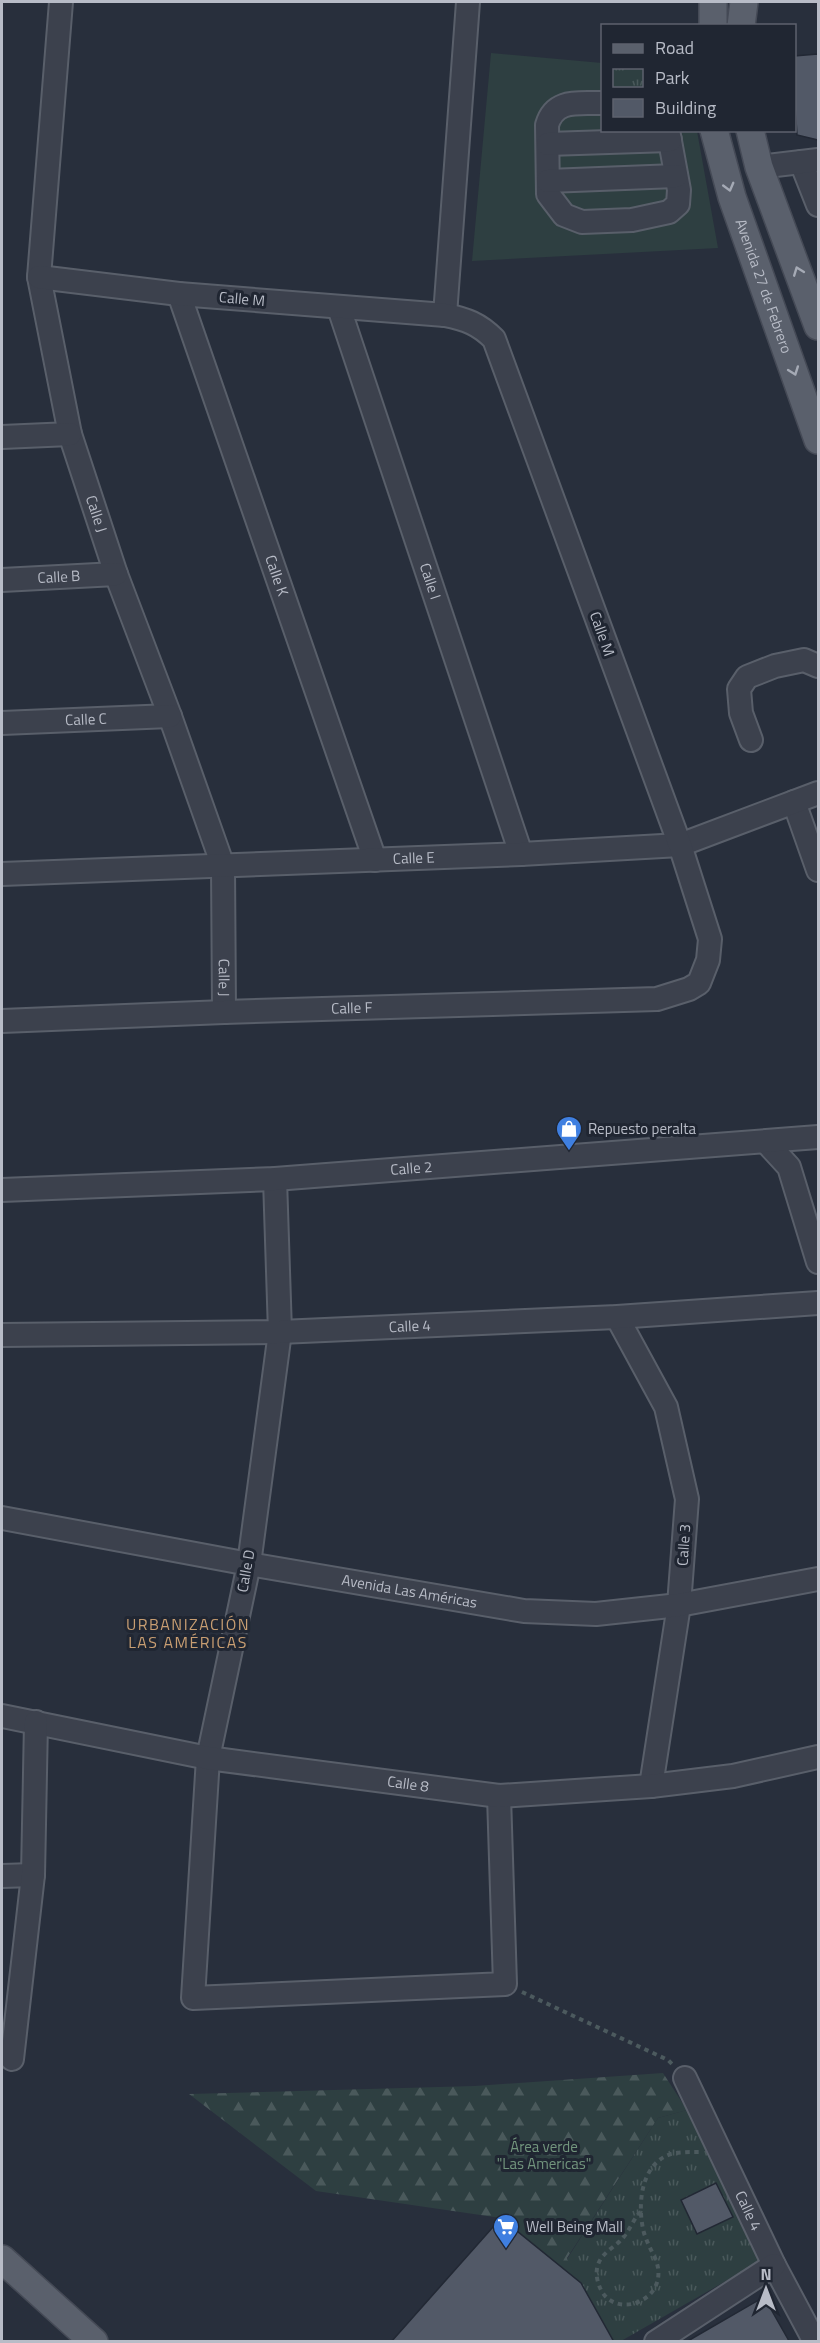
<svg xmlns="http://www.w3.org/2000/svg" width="820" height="2343" font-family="'Titillium Web',sans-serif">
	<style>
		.green { fill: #2e3f41 }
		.forest { fill: url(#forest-firs) }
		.park { fill: url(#park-tufts) }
		.building { fill: #525967; stroke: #222834; stroke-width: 1.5 }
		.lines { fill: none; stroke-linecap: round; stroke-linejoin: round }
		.minor-casing { stroke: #595f6a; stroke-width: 26 }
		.major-casing { stroke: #454a56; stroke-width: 30 }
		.path { stroke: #4c5a5e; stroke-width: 4; stroke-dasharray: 4.5 4.5; stroke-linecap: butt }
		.minor { stroke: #3c414d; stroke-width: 22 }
		.major { stroke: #5a606c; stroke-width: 27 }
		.oneway { stroke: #a5aab5 }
		.labels { text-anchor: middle; stroke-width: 6; stroke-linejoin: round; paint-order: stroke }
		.street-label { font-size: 15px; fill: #b8bcc7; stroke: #202632 }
		.poi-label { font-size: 15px; fill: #b8bcc7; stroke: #202632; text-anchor: start }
		.park-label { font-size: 15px; fill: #72957d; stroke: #202632 }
		.neighbourhood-label { font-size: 16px; letter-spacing: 1.5px; fill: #c89e72; stroke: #202632 }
	</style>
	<defs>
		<pattern id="forest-firs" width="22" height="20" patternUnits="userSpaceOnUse" patternTransform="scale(1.5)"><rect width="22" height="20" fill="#2e3f41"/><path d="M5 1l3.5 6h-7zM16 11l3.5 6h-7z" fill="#4a595b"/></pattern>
		<pattern id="park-tufts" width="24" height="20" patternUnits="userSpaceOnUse" patternTransform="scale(1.5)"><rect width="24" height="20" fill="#2e3f41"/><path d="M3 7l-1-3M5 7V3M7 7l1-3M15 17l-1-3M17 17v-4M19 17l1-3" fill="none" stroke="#4a595b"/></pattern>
	</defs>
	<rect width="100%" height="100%" fill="#282f3c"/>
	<path class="green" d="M491 53 602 63V130L697 131 718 248 472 261Z"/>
	<path class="forest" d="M663 2073 687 2110 658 2118 567 2258 581 2283 501 2218 316 2191 189 2094 475 2086Z"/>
	<path class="park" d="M687 2110 759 2262 621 2341 614 2342 567 2259 658 2118Z"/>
	<path class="building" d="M818 54V140L797 135 794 91V56Z
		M716 2183 733 2217 697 2234 681 2200Z
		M501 2218 581 2283 614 2342H391Z
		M764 2297 789 2341 686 2342Z"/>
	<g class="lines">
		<defs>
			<g id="minor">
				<path id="s1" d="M61 2 39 277 70 434 116 574 170 716 223 866 224 1012"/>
				<path d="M602 103C579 104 555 98 547 125L548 194 564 215 582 222 632 220 669 212 678 204 679 190 668 130"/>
				<path d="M548 144 670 140"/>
				<path d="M801 162 818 205"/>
				<path d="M759 167 818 160"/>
				<path d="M548 181 676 176"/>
				<path id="s2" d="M179 294 375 860"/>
				<path id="s3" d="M339 308 521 854"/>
				<path d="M445 315 468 2"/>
				<path d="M2 437 70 434"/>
				<path id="s4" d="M2 580 116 574"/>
				<path id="s5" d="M2 723 170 716"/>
				<path d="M751 740 741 713 739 689 747 677 775 666 804 660 818 666"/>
				<path d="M794 802 818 870"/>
				<path id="s6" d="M2 874 521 854 680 845 818 793"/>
				<path id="s7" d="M2 1021 224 1012 657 999 689 989 699 983 708 960 710 939 680 845 494 339C479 324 466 319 445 315L179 294 39 277"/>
				<path d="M766 1142 789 1167 818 1262"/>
				<path d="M275 1179 280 1332 249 1564 208 1758 193 1998 505 1984 499 1796"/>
				<path id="s8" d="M2 1190 275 1179 818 1137"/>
				<path d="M617 1317 666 1407 687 1499 679 1605 651 1786"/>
				<path id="s9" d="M2 1335 280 1332 617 1317 818 1303"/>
				<path id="s10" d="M2 1518 249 1564 524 1611 596 1614 679 1605 818 1579"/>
				<path id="s11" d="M2 1716 208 1758 499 1796 651 1786 733 1776 818 1757"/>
				<path d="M2 1876 33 1875"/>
				<path d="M12 2059 33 1875 36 1722"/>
				<path id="s12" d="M685 2078 774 2265 815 2342"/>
				<path d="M656 2342 774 2265"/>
			</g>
			<g id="major">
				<path d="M713 26V2"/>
				<path d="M741 26 744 2"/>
				<path id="s13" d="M714 130 732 197 818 440"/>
				<path d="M750 130 759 167 818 326"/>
				<path d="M2 2259 94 2342"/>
			</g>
		</defs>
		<use href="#minor" class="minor-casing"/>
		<use href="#major" class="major-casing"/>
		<path class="path" d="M522 1992 668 2060 672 2064
			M641 2212C635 2215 629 2233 620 2241 615 2246 608 2250 603 2256 597 2263 595 2272 598 2282 609 2325 674 2301 655 2258 651 2250 647 2242 644 2233 637 2206 640 2164 671 2154 680 2152 690 2152 699 2152"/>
		<use href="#minor" class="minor"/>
		<use href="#major" class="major"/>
	</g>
	<defs><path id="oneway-chevron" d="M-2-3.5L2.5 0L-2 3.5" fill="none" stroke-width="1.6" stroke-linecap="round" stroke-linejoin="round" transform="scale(1.5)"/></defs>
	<g class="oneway">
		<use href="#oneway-chevron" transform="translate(729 187) rotate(75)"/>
		<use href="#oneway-chevron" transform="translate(798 271) rotate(-111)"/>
		<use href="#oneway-chevron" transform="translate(794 371) rotate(70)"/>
	</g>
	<defs>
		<symbol id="shop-pin" viewBox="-11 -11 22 30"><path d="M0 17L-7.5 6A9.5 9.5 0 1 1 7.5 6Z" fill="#3f7fe0" stroke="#202632"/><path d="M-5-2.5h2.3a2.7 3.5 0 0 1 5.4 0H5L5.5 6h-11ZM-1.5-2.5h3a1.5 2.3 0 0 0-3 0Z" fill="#fff"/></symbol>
		<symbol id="supermarket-pin" viewBox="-11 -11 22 30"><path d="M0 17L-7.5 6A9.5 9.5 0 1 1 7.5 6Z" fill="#3f7fe0" stroke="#202632"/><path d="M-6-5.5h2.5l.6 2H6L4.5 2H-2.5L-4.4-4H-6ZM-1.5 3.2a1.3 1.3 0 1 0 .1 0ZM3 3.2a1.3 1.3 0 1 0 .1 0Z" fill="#fff"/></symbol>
	</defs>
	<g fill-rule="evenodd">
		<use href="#shop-pin" x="554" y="1114" width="30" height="40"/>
		<use href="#supermarket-pin" x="491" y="2212" width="30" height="40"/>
	</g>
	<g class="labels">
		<g class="street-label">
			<text dy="5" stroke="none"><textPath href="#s13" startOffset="164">Avenida 27 de Febrero</textPath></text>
			<text transform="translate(242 299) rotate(5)" y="5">Calle M</text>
			<text dy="5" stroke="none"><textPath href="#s1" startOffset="520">Calle J</textPath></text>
			<text dy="5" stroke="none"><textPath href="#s4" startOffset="57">Calle B</textPath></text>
			<text dy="5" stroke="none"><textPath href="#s2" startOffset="298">Calle K</textPath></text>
			<text dy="5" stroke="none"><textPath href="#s3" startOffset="288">Calle I</textPath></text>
			<text transform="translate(602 634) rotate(70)" y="5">Calle M</text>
			<text dy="5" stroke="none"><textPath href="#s5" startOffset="84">Calle C</textPath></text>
			<text dy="5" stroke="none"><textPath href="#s6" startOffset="412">Calle E</textPath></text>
			<text dy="5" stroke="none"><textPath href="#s1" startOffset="1006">Calle J</textPath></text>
			<text dy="5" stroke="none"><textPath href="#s7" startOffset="350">Calle F</textPath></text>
			<text dy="5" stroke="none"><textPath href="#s8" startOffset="410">Calle 2</textPath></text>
			<text dy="5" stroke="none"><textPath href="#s9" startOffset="408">Calle 4</textPath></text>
			<text transform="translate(684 1545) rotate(-86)" y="5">Calle 3</text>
			<text transform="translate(246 1571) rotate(-80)" y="5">Calle D</text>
			<text dy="5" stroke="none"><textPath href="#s10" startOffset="414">Avenida Las Américas</textPath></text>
			<text dy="5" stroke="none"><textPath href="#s11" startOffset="412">Calle 8</textPath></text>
			<text dy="5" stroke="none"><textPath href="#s12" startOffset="147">Calle 4</textPath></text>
		</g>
		<g class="poi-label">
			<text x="588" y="1134">Repuesto peralta</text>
			<text x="526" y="2232">Well Being Mall</text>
		</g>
		<g class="park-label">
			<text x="544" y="2152">Área verde<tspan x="544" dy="17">"Las Americas"</tspan></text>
		</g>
		<g class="neighbourhood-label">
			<text x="188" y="1630">URBANIZACIÓN<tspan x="188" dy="18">LAS AMÉRICAS</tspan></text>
		</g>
	</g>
	<rect width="820" height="2343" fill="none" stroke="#b8bcc7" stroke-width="6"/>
	<rect x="601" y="24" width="195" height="108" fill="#202632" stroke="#5d626e" stroke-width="1.5"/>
	<rect x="613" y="44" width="30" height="9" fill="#5a606c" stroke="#5d626e" stroke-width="1.5"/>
	<text x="655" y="54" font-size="18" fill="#b8bcc7">Road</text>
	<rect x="613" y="69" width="30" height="18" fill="url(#park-tufts)" stroke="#5d626e" stroke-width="1.5"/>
	<text x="655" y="84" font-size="18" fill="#b8bcc7">Park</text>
	<rect x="613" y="99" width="30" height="18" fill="#525967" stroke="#5d626e" stroke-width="1.5"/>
	<text x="655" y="114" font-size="18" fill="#b8bcc7">Building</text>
	<g transform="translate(766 2289)" stroke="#202632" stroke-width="4.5" paint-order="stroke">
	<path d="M0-4.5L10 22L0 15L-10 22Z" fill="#b8bcc7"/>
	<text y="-9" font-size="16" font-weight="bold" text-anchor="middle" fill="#b8bcc7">N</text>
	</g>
</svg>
